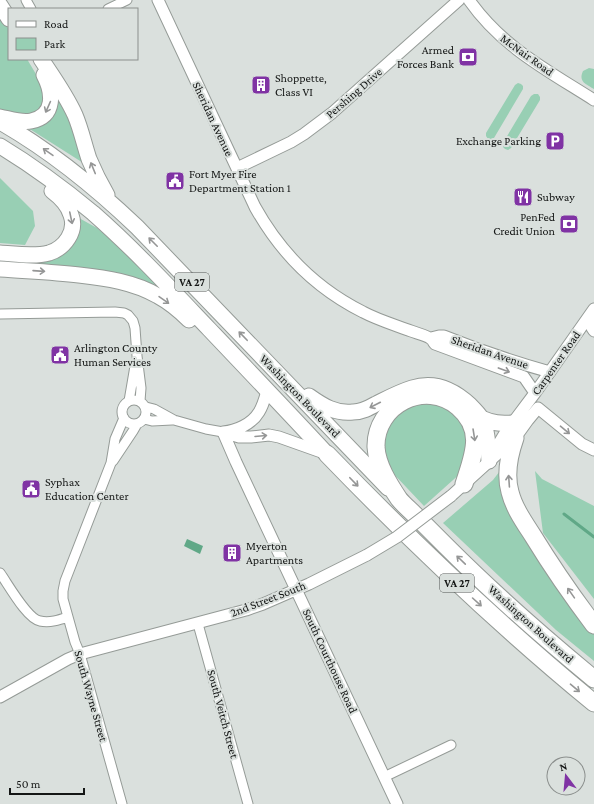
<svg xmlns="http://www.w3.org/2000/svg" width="594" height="804" font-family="'Crimson Pro',serif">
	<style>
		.green { fill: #98cfb4 }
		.water { fill: #60a887 }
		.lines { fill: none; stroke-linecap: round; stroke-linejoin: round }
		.stream { stroke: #60a887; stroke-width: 3 }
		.minor-casing { stroke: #959b97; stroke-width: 11 }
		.tertiary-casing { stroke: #959b97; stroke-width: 13 }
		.trunk-casing { stroke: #959b97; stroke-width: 17 }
		.motorway-casing { stroke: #959b97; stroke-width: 19 }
		.minor { stroke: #fff; stroke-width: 9 }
		.tertiary { stroke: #fff; stroke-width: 11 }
		.trunk { stroke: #fff; stroke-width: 15 }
		.motorway { stroke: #fff; stroke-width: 17 }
		.tertiary-bridge-casing { stroke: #959b97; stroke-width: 13; stroke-linecap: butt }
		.tertiary-bridge { stroke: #fff; stroke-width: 11 }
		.oneway { stroke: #959696 }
		.labels { text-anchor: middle; stroke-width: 4; stroke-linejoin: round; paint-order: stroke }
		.shield { fill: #dae0dd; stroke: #4f5351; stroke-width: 1 }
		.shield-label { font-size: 11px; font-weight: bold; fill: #141615 }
		.poi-label { font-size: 12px; fill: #141615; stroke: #dae0dd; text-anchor: start }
		.street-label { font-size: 12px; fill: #141615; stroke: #dae0dd }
	</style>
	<rect width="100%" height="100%" fill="#dae0dd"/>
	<path class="green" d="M0 15 9 30V59H27L43 86V108L29 115H13L0 109Z
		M589 68 594 69V89C586 84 578 82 583 71Z
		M518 83 521 84 523 86V89L494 138 492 139H488L486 136V133L515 85Z
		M56 90 64 101 88 166 25 126Z
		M534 94H538L540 97V100L511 148 508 150 505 149 503 147V143L531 96Z
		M0 178 33 211 35 226 25 245 0 243Z
		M79 218 97 228 122 249 167 294 0 263V257L48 260Z
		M429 401 454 409 466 422 472 446 462 472 424 506 389 469 383 447 388 425 404 407Z
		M506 463 503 487 594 630V661L556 630 443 523 493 480Z
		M535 471 542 479 594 506V599L543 533Z"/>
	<path class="water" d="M187 539 203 546 200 554 184 546Z"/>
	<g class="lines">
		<path class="stream" d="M564 514 594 537"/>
		<defs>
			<path id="minor" d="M26 0 31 9
				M108 9 127 0
				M0 314 115 312 124 313 128 315 133 321 135 328 137 356 141 388 140 401
				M122 412a12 12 0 1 1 24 0a12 12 0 1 1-24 0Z
				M129 401 135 366
				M146 407 154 409 174 420 206 429 223 432
				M144 419 152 421 172 420
				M113 461 133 431 137 424
				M0 573C8 584 27 619 40 621 50 623 59 620 68 617
				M198 624 248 804
				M384 777 451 745
				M122 804 80 654 75 642 63 599V591L65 581 111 463 115 439 124 418"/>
			<path id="tertiary" d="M158 0 255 207C280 252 317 289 363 312 378 320 395 325 411 331 416 333 428 336 431 339 433 340 433 342 435 344L524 377 535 393
				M469 0C502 47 547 70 594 100
				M237 168 291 142 304 134 332 113 459 0
				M592 312V328L594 331
				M431 338 439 336H444C479 350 514 362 550 372
				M223 432 236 462 397 804
				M223 432 239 437H251L269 435 279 437 324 453
				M223 432C236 431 252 424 259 412 263 406 265 398 267 391
				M493 453 505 433 535 393 594 309
				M451 496 515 438 528 420 538 408 582 444 594 450
				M0 697 68 659 80 654 246 610 263 604 309 584 367 555"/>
			<path id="trunk" d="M0 5 9 19
				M41 59C53 77 66 95 75 115 81 129 84 144 89 159 94 171 100 183 107 195
				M0 117C10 119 21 123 31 121 56 116 53 92 44 75
				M0 122C51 151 95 187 137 227L388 488
				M0 146C33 166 64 189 93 213 134 249 171 289 209 329 248 370 288 412 327 454
				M0 253C16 254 34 257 49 253 65 248 77 231 71 215 68 205 60 197 52 191
				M0 269C26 271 53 272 79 275 106 278 134 282 158 296 169 302 180 311 189 320
				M309 396C323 406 336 414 353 412 362 412 369 408 376 404 388 398 399 392 412 388 434 381 454 390 470 405 474 409 479 414 482 419 488 432 488 447 489 461
				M481 418C493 423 500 424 512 423"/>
			<path id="motorway" d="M515 438C509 455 505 474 510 492 514 508 524 522 533 536 552 567 572 596 594 625
				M327 454C412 542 500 626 594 703
				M464 484C473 456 485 430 458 407 425 379 375 405 376 447 377 465 389 484 399 499 403 504 409 509 414 514 425 525 435 535 446 546 493 593 543 637 594 679"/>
		</defs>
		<use href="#minor" class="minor-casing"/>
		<use href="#tertiary" class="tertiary-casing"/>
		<use href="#trunk" class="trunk-casing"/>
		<use href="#motorway" class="motorway-casing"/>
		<use href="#minor" class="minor"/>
		<use href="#tertiary" class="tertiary"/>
		<use href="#trunk" class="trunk"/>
		<use href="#motorway" class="motorway"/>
		<defs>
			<path id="tertiary-bridge" d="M367 555 397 537 451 496"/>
		</defs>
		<use href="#tertiary-bridge" class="tertiary-bridge-casing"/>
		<use href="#tertiary-bridge" class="tertiary-bridge"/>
	</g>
	<defs><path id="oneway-shaft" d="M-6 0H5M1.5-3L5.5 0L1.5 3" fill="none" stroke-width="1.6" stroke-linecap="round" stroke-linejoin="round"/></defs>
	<g class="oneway">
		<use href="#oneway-shaft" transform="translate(48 107) rotate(114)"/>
		<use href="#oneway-shaft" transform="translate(48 152) rotate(-145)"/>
		<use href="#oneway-shaft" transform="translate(93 168) rotate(-112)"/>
		<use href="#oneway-shaft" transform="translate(71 218) rotate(78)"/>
		<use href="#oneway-shaft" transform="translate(153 242) rotate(-135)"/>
		<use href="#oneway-shaft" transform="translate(39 271) rotate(4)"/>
		<use href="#oneway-shaft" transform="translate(164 300) rotate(35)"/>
		<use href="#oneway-shaft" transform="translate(243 336) rotate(-134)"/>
		<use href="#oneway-shaft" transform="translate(504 370) rotate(20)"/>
		<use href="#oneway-shaft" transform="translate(375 405) rotate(153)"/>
		<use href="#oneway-shaft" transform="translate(565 430) rotate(40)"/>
		<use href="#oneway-shaft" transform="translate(474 435) rotate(81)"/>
		<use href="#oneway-shaft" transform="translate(261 436) rotate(-5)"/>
		<use href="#oneway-shaft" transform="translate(509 481) rotate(-94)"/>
		<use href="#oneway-shaft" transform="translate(354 482) rotate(46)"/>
		<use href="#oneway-shaft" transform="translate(461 560) rotate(-136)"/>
		<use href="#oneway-shaft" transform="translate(571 593) rotate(-125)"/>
		<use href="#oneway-shaft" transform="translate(477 602) rotate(42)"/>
		<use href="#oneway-shaft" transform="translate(575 688) rotate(40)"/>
	</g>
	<defs>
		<symbol id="bank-square" viewBox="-11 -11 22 22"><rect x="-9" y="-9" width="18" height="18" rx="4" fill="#8033a4" stroke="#dae0dd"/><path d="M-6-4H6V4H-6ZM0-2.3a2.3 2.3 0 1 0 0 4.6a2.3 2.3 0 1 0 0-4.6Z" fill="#fff"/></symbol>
		<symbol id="building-square" viewBox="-11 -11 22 22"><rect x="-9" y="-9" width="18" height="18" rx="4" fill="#8033a4" stroke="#dae0dd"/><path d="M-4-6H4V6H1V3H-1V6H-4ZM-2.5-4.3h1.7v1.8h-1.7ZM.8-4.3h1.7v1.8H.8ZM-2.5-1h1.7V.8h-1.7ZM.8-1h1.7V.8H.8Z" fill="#fff"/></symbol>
		<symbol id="parking-square" viewBox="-11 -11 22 22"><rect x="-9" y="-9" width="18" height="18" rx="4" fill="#8033a4" stroke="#dae0dd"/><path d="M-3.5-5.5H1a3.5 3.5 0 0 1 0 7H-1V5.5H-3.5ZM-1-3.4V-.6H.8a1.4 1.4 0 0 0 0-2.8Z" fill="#fff"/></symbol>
		<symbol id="civic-square" viewBox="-11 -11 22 22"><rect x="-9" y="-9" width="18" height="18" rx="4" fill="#8033a4" stroke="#dae0dd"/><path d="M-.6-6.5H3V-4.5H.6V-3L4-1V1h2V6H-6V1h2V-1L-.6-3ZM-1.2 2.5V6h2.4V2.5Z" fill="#fff"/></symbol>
		<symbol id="restaurant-square" viewBox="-11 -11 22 22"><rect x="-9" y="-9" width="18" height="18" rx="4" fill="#8033a4" stroke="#dae0dd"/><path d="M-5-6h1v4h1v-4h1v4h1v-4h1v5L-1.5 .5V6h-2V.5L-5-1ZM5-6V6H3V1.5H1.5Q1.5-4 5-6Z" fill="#fff"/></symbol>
	</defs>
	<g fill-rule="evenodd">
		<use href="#bank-square" x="457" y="46" width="22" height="22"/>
		<use href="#building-square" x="250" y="74" width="22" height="22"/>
		<use href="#parking-square" x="544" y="130" width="22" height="22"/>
		<use href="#civic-square" x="164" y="170" width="22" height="22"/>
		<use href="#restaurant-square" x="512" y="186" width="22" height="22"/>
		<use href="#bank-square" x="558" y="213" width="22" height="22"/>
		<use href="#civic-square" x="49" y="344" width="22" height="22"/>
		<use href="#civic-square" x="20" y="478" width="22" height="22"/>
		<use href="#building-square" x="221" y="542" width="22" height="22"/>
	</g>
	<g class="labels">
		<g class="shield">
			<rect x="175" y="273" width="34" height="18" rx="3"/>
			<rect x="440" y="574" width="34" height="18" rx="3"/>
		</g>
		<g class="shield-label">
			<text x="192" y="286">VA 27</text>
			<text x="457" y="587">VA 27</text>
		</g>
		<g class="poi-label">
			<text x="454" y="54" text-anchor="end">Armed<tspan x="454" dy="14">Forces Bank</tspan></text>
			<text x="275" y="82">Shoppette,<tspan x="275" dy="14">Class VI</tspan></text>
			<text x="541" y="145" text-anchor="end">Exchange Parking</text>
			<text x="189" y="178">Fort Myer Fire<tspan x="189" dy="14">Department Station 1</tspan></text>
			<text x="537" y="201">Subway</text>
			<text x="555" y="221" text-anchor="end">PenFed<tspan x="555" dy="14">Credit Union</tspan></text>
			<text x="74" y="352">Arlington County<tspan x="74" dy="14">Human Services</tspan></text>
			<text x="45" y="486">Syphax<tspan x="45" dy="14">Education Center</tspan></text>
			<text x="246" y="550">Myerton<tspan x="246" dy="14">Apartments</tspan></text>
		</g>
		<g class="street-label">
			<text transform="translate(527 55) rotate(36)" y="4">McNair Road</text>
			<text transform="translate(354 93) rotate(-41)" y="4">Pershing Drive</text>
			<text transform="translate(213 119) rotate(65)" y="4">Sheridan Avenue</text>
			<text transform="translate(490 352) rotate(19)" y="4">Sheridan Avenue</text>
			<text transform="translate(556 363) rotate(-55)" y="4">Carpenter Road</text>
			<text transform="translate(300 396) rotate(46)" y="4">Washington Boulevard</text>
			<text transform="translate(268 599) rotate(-21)" y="4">2nd Street South</text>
			<text transform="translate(531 624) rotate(42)" y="4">Washington Boulevard</text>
			<text transform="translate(330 661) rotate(65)" y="4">South Courthouse Road</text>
			<text transform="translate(91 696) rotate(74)" y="4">South Wayne Street</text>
			<text transform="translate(223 714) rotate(75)" y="4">South Veitch Street</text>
		</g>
	</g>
	<rect x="8" y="8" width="130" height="52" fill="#dae0dd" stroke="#8b8f8d"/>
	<rect x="16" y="21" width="20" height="6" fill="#ffffff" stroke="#8b8f8d"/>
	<text x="44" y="28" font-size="12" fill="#141615">Road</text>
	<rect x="16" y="38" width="20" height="12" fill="#98cfb4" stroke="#8b8f8d"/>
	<text x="44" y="48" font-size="12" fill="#141615">Park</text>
	<g transform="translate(566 776) rotate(344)"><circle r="19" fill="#dae0dd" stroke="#8b8f8d"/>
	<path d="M0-3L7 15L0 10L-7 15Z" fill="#8033a4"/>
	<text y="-6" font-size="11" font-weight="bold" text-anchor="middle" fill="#141615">N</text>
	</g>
	<path d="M10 788v6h74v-6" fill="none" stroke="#141615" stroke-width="2"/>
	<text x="16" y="788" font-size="12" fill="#141615" stroke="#dae0dd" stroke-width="3" paint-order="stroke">50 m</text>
</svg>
